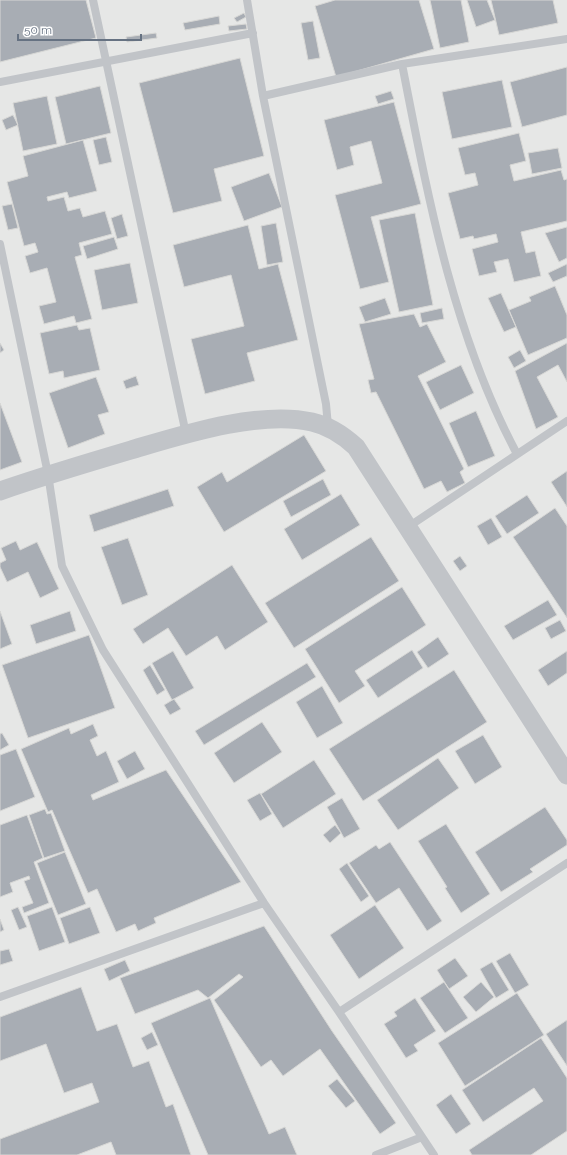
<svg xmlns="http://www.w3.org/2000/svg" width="567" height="1155" font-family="Raleway,sans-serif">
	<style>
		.built { fill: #e6e7e6 }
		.building { fill: #a8adb4; stroke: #d7d7d5 }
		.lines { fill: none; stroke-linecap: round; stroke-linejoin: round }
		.service { stroke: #c1c4c8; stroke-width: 8 }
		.tertiary { stroke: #c1c4c8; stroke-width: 19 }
	</style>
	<rect width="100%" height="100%" fill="#f5f6f2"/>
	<path class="built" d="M0 0H567V1155H0Z"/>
	<path class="building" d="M0 0H86L96 38 0 62Z
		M335 0H419L434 49 336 77 315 6Z
		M430 0H461L469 42 440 48Z
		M467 0H487L495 20 476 27Z
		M491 0H553L558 23 499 35Z
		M244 13 246 17 237 22 234 18Z
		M219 16 220 24 185 30 183 23Z
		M313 21 320 58 308 60 301 23Z
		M246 24 247 29 229 31 228 26Z
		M156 33 157 38 127 42 126 37Z
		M240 58 264 156 214 169 222 201 173 213 139 83Z
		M567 67V115L522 127 510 82Z
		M502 80 512 127 452 139 442 92Z
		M100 86 111 133 66 144 55 97Z
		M391 91 394 99 378 104 375 96Z
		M47 96 57 144 23 151 13 103Z
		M394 102 421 204 371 217 389 282 360 289 335 195 382 183 371 141 350 147 354 165 337 170 324 120Z
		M13 115 18 125 6 130 2 120Z
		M519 133 526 161 510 165 514 181 561 170 564 180 567 179V221L521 232 526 253 535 251 541 276 514 282 508 259 494 262 497 272 479 276 472 249 498 242 496 234 474 239 473 236 460 239 448 193 478 185 475 173 465 175 458 148Z
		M106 137 112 162 99 165 93 140Z
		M83 140 97 191 69 198 67 192 47 197 48 201 64 197 68 211 80 208 83 217 105 211 112 234 79 243 82 255 75 257 92 319 76 323 74 316 44 324 39 306 56 302 47 268 30 273 25 256 38 252 35 243 24 246 7 182 28 176 23 156Z
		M558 148 562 168 532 174 528 153Z
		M269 173 282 207 244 221 231 187Z
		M12 204 18 228 8 230 2 206Z
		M415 213 433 305 399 312 379 220Z
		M122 214 128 236 117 239 111 218Z
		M276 223 283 262 267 265 261 226Z
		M248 225 259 269 278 264 298 340 247 353 255 381 205 394 191 339 244 326 231 275 184 287 173 245Z
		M567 227V258L559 262 545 233Z
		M114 237 118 249 87 259 83 246Z
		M130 263 138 303 102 310 94 270Z
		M567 264V276L553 282 548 273Z
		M555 286 567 315V338L528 355 509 310 531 301 529 297Z
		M501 293 516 327 504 332 488 298Z
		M385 298 391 314 365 322 359 307Z
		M442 308 444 319 422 323 420 313Z
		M414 314 420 327 427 324 446 362 418 376 464 469 460 472 465 483 447 492 441 481 424 489 376 392 371 393 368 380 374 379 359 324Z
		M77 325 79 330 90 328 100 370 64 378 63 371 49 374 40 333Z
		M0 343 4 350 0 353Z
		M567 343V382L558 365 537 377 558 417 536 429 515 371Z
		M520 350 526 361 514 368 508 357Z
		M461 365 474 393 440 410 426 382Z
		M136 376 139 385 126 389 123 381Z
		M96 377 109 412 98 415 105 434 68 448 49 393Z
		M0 403 22 462 0 470Z
		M476 411 495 456 468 467 449 423Z
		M304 435 326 471 224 532 197 487 222 472 227 482Z
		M567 471V507L551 482Z
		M323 479 331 495 291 517 283 501Z
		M168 489 174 506 94 532 89 515Z
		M341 494 360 525 302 560 284 529Z
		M527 495 539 513 507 534 495 516Z
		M555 508 567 526V618L513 537Z
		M491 518 502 537 488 545 477 526Z
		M371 537 399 581 294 648 265 603Z
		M128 538 148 595 122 605 101 547Z
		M16 541 20 550 37 542 59 589 40 598 28 572 7 582 0 567V563L6 560 1 548Z
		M460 556 467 566 460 571 453 561Z
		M232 565 268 622 225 650 217 636 186 656 168 628 143 644 133 629Z
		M402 587 426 625 355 671 365 686 339 703 305 649Z
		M548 600 557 615 513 640 504 626Z
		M0 611 12 644 0 649Z
		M70 611 76 631 36 644 30 625Z
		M560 620 566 631 551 639 545 628Z
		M89 635 115 708 28 738 2 665Z
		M438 637 449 654 428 668 417 652Z
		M412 650 423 668 378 698 366 680Z
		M173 651 194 688 172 700 152 663Z
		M567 651V673L548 686 538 670Z
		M307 663 316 677 204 745 195 731Z
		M150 665 165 690 157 695 143 670Z
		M454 670 487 722 363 801 329 749Z
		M322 686 343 723 317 738 296 702Z
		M174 699 181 709 170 715 164 705Z
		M262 722 282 752 234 783 214 753Z
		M93 724 98 736 90 740 97 756 106 751 119 782 91 795 93 800 166 770 241 882 154 918 156 923 138 931 135 924 116 932 97 889 88 893 52 810 48 812 21 749 69 728 71 734Z
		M2 733 9 745 0 750V734Z
		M483 735 502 767 475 784 455 751Z
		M16 749 35 797 0 811V755Z
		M135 751 145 769 127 779 117 761Z
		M438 758 459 788 398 830 377 800Z
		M314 760 336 794 283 828 261 794Z
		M260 793 272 814 260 821 247 800Z
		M342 798 360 829 344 838 327 807Z
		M545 807 567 840V845L530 869 533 872 501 892 475 852Z
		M45 809 47 814 51 813 65 851 44 858 29 815Z
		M27 815 43 858 34 862 49 903 24 913 22 907 33 903 24 881 30 879 29 876 10 883 13 892 0 897V825Z
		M446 824 490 894 461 913 445 888 447 887 418 841Z
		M335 825 341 833 330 843 323 835Z
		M390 842 442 921 427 931 399 888 376 903 349 863 376 845 379 849Z
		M65 852 86 904 58 915 37 863Z
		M347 863 369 896 361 902 339 869Z
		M375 905 404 948 359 979 330 935Z
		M18 907 27 927 19 930 11 910Z
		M52 907 65 942 39 951 27 916Z
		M90 907 100 933 69 944 60 918Z
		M0 919 4 930 0 932Z
		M264 926 332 1031 396 1123 380 1134 320 1049 283 1076 271 1060 261 1067 214 1000 243 977 239 974 208 998 198 990 135 1014 120 978Z
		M9 949 13 961 0 965V951Z
		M510 953 529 985 515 993 496 961Z
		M455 958 468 976 449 989 437 970Z
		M125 960 130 971 109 981 104 969Z
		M492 962 509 990 496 998 480 969Z
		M444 982 468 1018 445 1033 420 998Z
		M481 982 494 997 476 1012 463 997Z
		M81 987 97 1031 117 1024 133 1067 149 1061 166 1107 173 1104 191 1155H116L111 1142 77 1155H0V1139L99 1102 92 1083 64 1093 46 1044 0 1061V1017Z
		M517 993 544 1035 465 1086 438 1043Z
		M210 998 269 1134 285 1127 297 1155H208L151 1023Z
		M415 998 436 1031 414 1045 418 1051 406 1058 384 1024 397 1016 394 1012Z
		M567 1020V1066L546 1034Z
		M152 1032 158 1045 147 1050 141 1038Z
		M541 1038 567 1078V1131L531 1155H472L469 1150 543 1101 534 1088 483 1122 462 1090Z
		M337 1079 355 1101 346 1108 328 1086Z
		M451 1094 471 1124 456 1134 436 1105Z"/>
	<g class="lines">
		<path class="service" d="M93 0 186 434
			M247 0 263 96 326 404 328 426
			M402 64C428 197 453 334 517 454
			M0 82 253 33
			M263 96 402 64 567 39
			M0 244 48 474 62 566 103 650 264 903 339 1012 434 1155
			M408 527 567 421
			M0 997 264 903
			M339 1012 567 863
			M376 1155 422 1137"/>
		<path class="tertiary" d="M0 491C43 476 87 463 131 450 182 435 259 410 312 422 330 426 343 435 356 447L567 775"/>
	</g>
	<path d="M18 34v6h123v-6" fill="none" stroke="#667282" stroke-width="2"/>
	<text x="24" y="34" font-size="12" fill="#667282" stroke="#ffffff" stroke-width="3" paint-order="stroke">50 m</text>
</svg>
